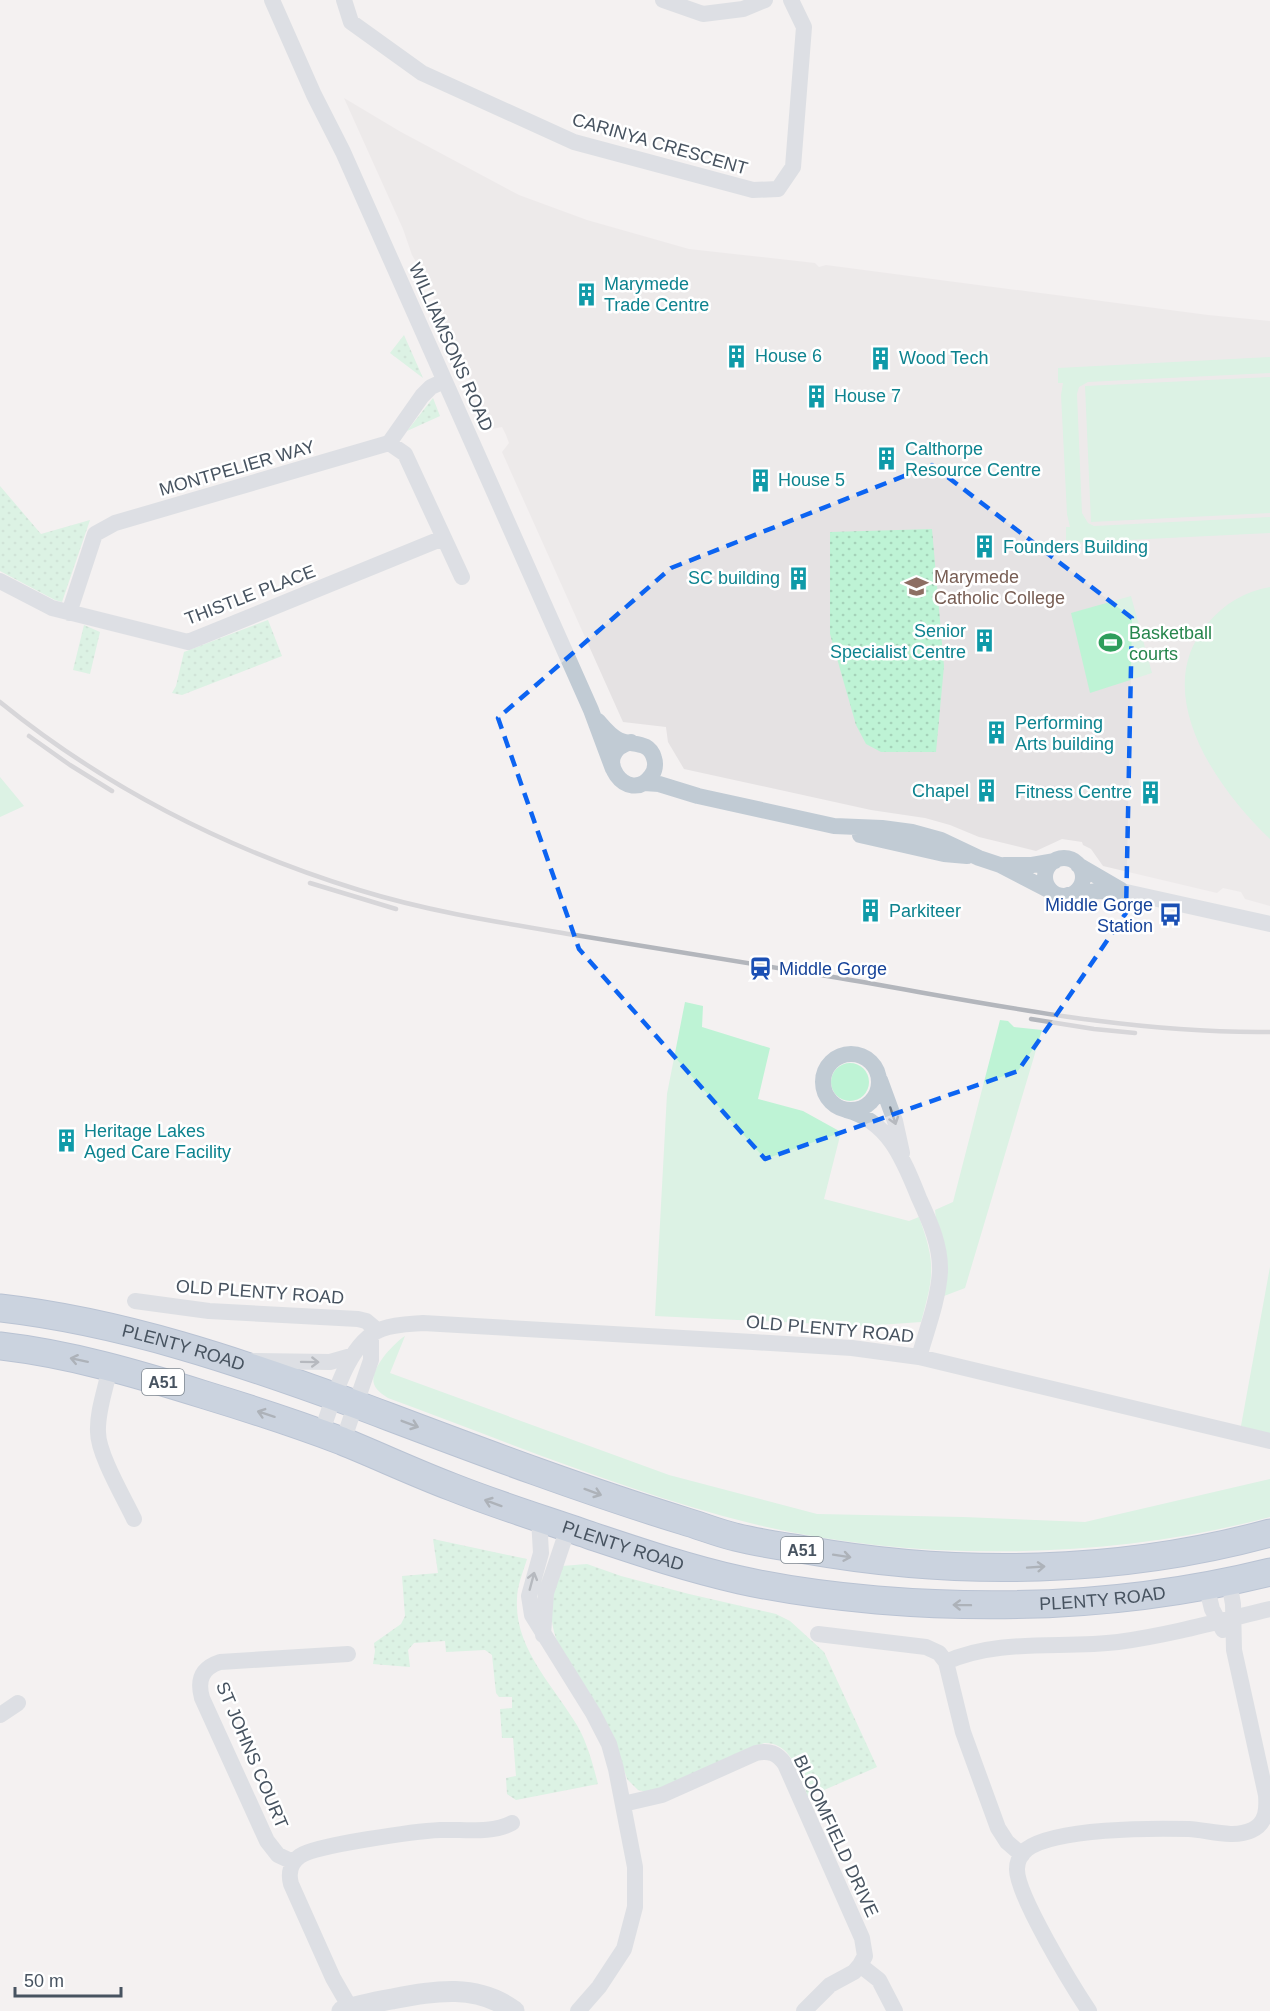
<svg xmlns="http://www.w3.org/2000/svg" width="1270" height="2011" font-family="Helvetica,sans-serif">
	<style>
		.education { fill: #e5e2e3 }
		.grass { fill: #bef3d5 }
		.park { fill: url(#park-dots) }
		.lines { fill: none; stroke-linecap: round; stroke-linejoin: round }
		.trunk-casing { stroke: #718baf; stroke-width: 29 }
		.minor { stroke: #c1cbd4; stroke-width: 16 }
		.tertiary { stroke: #c1cbd4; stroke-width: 21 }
		.trunk { stroke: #9ab0ca; stroke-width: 27 }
		.rail { stroke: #b3b6bc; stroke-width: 4.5 }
		.oneway { stroke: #6c7783 }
		.oneway2 { stroke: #586675 }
		.marked { fill: none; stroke: #0c64f2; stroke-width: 4.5; stroke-dasharray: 12 8; stroke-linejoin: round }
		.labels { text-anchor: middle; stroke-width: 5; stroke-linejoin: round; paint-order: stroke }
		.shield { fill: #fff; stroke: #7e8790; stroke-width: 1.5 }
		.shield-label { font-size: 16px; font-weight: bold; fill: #475360 }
		.street-label { font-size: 18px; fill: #475360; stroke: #fff }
		.culture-label { font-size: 18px; fill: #0d838f; stroke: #fff; text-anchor: start }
		.education-label { font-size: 18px; fill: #785e54; stroke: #fff; text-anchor: start }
		.leisure-label { font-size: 18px; fill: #27864d; stroke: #fff; text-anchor: start }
		.transit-label { font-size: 18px; fill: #164399; stroke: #fff; text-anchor: end }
	</style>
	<defs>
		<pattern id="park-dots" width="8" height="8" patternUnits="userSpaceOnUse" patternTransform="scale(1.5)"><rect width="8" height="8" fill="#bef3d5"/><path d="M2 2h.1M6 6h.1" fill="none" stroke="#a5d2b9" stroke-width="1.8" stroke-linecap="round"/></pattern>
	</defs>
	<rect width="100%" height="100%" fill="#f4f1f1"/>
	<path class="education" d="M344 98 401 132 519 195 587 220 689 249 815 263 819 267 826 265 1208 315 1270 321V906L1245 899 1241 892 1223 888 1217 893 1103 866 1091 849 1083 845 1082 842 1062 839 1036 851 979 837 950 825 925 818 871 810 684 769 668 742 666 727 623 722 502 452 509 443 506 435 502 427 492 429 422 272 412 255 403 229Z"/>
	<path class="grass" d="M1270 357V373L1088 382 1079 387 1077 394 1082 513 1088 523 1094 526 1270 517V533L1066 543V527H1070L1067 514 1061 395 1063 383H1058V368Z
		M1270 377V513L1091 522 1085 386Z
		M1270 587V839C1217 789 1148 692 1208 623 1224 604 1245 591 1270 587Z
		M1131 596 1152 673 1090 693 1071 613Z
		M0 777 24 806 0 817Z
		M685 1002 703 1006 702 1027 770 1048 758 1099 803 1111 841 1132 824 1199 909 1221 919 1217C936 1264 934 1275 921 1322L865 1326 655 1316 667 1094Z
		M1000 1020 1008 1021 1014 1027 1042 1030 965 1288 944 1296 935 1210 953 1202Z
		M831 1082a19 19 0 1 1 38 0a19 19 0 1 1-38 0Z
		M1270 1267V1434L1241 1426Z
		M405 1336 390 1373 669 1475 817 1514 963 1517 1085 1522 1270 1479V1517C1109 1560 917 1563 754 1524 629 1493 508 1442 388 1398 382 1394 376 1390 374 1384 369 1369 394 1343 405 1336Z"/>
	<path class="park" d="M404 335 423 378 390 353Z
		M433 398 440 416 407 431Z
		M0 486 41 534 90 520 62 602 55 600 0 571Z
		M932 529 944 666 936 752H881L866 744 856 725 830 634V532Z
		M268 620 282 656 182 695 172 693 176 686 184 652Z
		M84 625 100 632 90 674 73 670Z
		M433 1539 527 1559C523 1572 517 1586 517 1599 514 1649 555 1687 578 1727 588 1745 593 1765 598 1784L516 1800 507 1794 506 1778 516 1776 513 1738H502L500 1709 512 1708V1697H499L496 1693 492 1655 485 1650 446 1652 445 1641 414 1643 408 1650 410 1667 373 1664 375 1651 374 1643 401 1624 405 1616 402 1576 438 1573Z
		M587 1564 621 1576 689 1594 776 1614 790 1621 824 1652 877 1767 808 1797C799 1775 792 1742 764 1743L661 1789 647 1792 638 1790 627 1779 612 1733 559 1646C547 1618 550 1594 562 1566Z"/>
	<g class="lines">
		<defs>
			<g id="trunk">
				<path id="s1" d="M0 1308C123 1322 240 1362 355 1404 464 1445 573 1487 684 1521 701 1526 718 1533 735 1537 758 1543 782 1546 806 1550 959 1577 1120 1574 1270 1533"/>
				<path id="s2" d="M0 1346C70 1354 138 1374 205 1395 251 1409 297 1424 342 1441 379 1456 415 1473 452 1487 497 1505 543 1519 589 1535 640 1552 687 1568 740 1580 785 1590 831 1596 877 1600 1009 1611 1141 1604 1270 1572"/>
			</g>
		</defs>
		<use href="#trunk" class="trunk-casing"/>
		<path class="minor" d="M272 0 314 95 343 152 591 710 613 769
			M344 0 351 22 422 73 574 142 753 190 778 189 793 167 804 27 791 0
			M663 0 703 14 743 9 765 0
			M389 443 405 454 462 577
			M0 581 52 608 188 642 443 538
			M69 613 95 534 115 523 389 443 422 396 431 387 444 381
			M598 721C604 728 610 736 619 740 632 746 649 740 654 758 656 764 655 771 651 776 629 807 588 754 631 742
			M644 783 659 784 698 796 834 826 882 828 912 832 941 840 979 858 1000 865 1054 893
			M860 835 944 854 967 856
			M1045 877a19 19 0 1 1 38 0a19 19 0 1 1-38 0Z
			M1004 865H1032L1055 861
			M1078 865 1121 890
			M1068 895 1098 891 1126 892 1270 924
			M823 1082a28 28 0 1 1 56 0a28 28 0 1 1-56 0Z
			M880 1080 895 1121 902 1153
			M846 1110C889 1121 904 1161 919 1198 930 1222 941 1246 940 1272 938 1301 927 1329 919 1357
			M135 1301 209 1311 358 1319 366 1321 378 1331
			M254 1361 330 1362 351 1356
			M110 1367C106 1388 97 1411 98 1432 98 1454 124 1498 134 1519
			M321 1434C333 1401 347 1342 382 1329 395 1324 410 1324 423 1323L753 1342 852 1348 919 1357 1270 1441
			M343 1441 371 1360V1336
			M539 1519 541 1553 529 1596 532 1615 593 1713 609 1744 616 1769 635 1867V1907L624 1949 599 1987 578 2011
			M1206 1585 1212 1609 1223 1630
			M818 1634 926 1647 939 1653 946 1662C999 1638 1061 1649 1118 1642 1169 1635 1220 1621 1270 1609
			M543 1635 546 1593 568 1528
			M946 1662 963 1732 998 1828 1007 1842 1022 1855
			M0 1715 18 1703
			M623 1804 662 1795 756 1753C769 1750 777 1753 785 1764L862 1938 865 1956 860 1965 879 1980 895 2011
			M293 1862 278 1855 267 1841 202 1698C197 1680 202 1668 220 1662L348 1654
			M352 2011 333 1978 291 1884C288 1873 291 1862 300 1856 315 1845 418 1831 440 1830 463 1829 491 1834 512 1823
			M804 2011 830 1985 854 1972 860 1965
			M1089 2011C1073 1987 1016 1894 1017 1869 1017 1861 1021 1854 1027 1849 1056 1828 1152 1828 1189 1829 1208 1830 1234 1839 1252 1830 1267 1823 1267 1808 1266 1795L1234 1650 1233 1604 1229 1582"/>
		<path class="tertiary" d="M342 2011C358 2005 375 2002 392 1999 435 1991 476 1983 514 2011"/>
		<use href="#trunk" class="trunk"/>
		<path class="rail" d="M0 702C106 788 229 850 359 890 430 912 503 923 575 935 661 949 747 963 833 977 977 1001 1123 1034 1270 1032
			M29 736 70 765 112 791
			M310 883 396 909
			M1031 1019 1094 1029 1135 1033"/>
	</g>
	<defs><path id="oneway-shaft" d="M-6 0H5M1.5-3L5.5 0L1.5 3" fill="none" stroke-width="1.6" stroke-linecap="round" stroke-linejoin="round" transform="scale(1.5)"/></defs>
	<g class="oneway">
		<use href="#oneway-shaft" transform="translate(893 1116) rotate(72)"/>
		<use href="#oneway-shaft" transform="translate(310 1362) rotate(1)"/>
		<use href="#oneway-shaft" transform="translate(532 1581) rotate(-75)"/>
	</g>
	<g class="oneway2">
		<use href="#oneway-shaft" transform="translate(79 1360) rotate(-168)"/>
		<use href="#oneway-shaft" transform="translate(266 1414) rotate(-162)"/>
		<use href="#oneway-shaft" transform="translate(410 1424) rotate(21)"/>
		<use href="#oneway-shaft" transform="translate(593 1492) rotate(20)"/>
		<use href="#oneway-shaft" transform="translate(493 1503) rotate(-160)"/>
		<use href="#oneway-shaft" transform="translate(842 1556) rotate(9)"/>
		<use href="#oneway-shaft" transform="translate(1036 1567) rotate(-4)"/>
		<use href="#oneway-shaft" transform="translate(962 1605) rotate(-179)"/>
	</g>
	<path d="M0 0H1270V2011H0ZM932 465 1132 618 1126 913 1018 1071 765 1159 579 949 498 718 671 568Z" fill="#f4f1f1" fill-opacity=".55" fill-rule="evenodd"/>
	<path class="marked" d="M932 465 1132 618 1126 913 1018 1071 765 1159 579 949 498 718 671 568Z"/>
	<defs>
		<symbol id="building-bare" viewBox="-9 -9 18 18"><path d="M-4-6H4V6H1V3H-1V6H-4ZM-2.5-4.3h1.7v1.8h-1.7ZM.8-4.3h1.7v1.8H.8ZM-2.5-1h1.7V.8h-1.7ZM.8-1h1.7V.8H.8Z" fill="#0f9aa8" stroke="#fff" stroke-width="2.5" paint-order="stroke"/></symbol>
		<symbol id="school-bare" viewBox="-9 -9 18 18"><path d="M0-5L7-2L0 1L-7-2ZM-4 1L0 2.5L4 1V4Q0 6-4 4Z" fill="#8d6e63" stroke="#fff" stroke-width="2.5" paint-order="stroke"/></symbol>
		<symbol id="stadium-bare" viewBox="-9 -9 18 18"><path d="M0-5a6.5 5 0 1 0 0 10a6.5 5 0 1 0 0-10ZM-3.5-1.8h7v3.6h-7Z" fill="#2e9e5b" stroke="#fff" stroke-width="2.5" paint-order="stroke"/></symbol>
		<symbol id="bus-bare" viewBox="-9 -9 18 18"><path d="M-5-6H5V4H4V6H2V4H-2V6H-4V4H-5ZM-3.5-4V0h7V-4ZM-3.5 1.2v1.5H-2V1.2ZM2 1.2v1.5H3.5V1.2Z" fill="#1a4fb4" stroke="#fff" stroke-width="2.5" paint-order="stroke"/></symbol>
		<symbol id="station-bare" viewBox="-9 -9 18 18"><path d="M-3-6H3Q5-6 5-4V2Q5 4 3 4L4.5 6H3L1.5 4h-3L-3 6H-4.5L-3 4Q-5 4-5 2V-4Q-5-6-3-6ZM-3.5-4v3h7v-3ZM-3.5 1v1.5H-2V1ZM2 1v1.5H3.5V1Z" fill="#1a4fb4" stroke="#fff" stroke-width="2.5" paint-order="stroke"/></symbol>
	</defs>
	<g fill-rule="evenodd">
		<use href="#building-bare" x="570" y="278" width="33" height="33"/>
		<use href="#building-bare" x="720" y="340" width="33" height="33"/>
		<use href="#building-bare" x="864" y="342" width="33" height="33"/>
		<use href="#building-bare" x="800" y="380" width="33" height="33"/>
		<use href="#building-bare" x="870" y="442" width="33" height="33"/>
		<use href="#building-bare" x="744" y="464" width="33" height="33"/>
		<use href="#building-bare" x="968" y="530" width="33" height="33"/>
		<use href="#building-bare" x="782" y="562" width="33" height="33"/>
		<use href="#school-bare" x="900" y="570" width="33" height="33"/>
		<use href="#building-bare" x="968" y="624" width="33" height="33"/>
		<use href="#stadium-bare" x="1094" y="626" width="33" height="33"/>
		<use href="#building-bare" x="980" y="716" width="33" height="33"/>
		<use href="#building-bare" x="970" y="774" width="33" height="33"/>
		<use href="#building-bare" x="1134" y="776" width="33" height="33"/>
		<use href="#building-bare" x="854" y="894" width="33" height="33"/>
		<use href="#bus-bare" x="1154" y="898" width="33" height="33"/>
		<use href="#station-bare" x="744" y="952" width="33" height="33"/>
		<use href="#building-bare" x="50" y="1124" width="33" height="33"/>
	</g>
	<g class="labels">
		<g class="shield">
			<rect x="142" y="1369" width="42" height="26" rx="4.5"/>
			<rect x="781" y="1537" width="42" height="26" rx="4.5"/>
		</g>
		<g class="shield-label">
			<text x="163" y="1388">A51</text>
			<text x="802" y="1556">A51</text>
		</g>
		<g class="street-label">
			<text transform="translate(660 144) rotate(16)" y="6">CARINYA CRESCENT</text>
			<text transform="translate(451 347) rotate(66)" y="6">WILLIAMSONS ROAD</text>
			<text transform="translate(237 468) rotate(-16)" y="6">MONTPELIER WAY</text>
			<text transform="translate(250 595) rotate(-21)" y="6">THISTLE PLACE</text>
			<text transform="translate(260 1292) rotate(4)" y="6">OLD PLENTY ROAD</text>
			<text transform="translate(830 1329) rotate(5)" y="6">OLD PLENTY ROAD</text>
			<text dy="6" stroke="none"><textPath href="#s1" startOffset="188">PLENTY ROAD</textPath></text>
			<text dy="6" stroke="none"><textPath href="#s2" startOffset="656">PLENTY ROAD</textPath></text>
			<text dy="6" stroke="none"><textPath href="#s2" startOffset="1142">PLENTY ROAD</textPath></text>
			<text transform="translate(252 1755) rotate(67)" y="6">ST JOHNS COURT</text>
			<text transform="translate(836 1836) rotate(65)" y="6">BLOOMFIELD DRIVE</text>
		</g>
		<g class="culture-label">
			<text x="604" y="290">Marymede<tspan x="604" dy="21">Trade Centre</tspan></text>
			<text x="755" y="362">House 6</text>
			<text x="899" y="364">Wood Tech</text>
			<text x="834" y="402">House 7</text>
			<text x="905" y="455">Calthorpe<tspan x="905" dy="21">Resource Centre</tspan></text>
			<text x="778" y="486">House 5</text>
			<text x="1003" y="553">Founders Building</text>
			<text x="780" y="584" text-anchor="end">SC building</text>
			<text x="966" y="637" text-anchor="end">Senior<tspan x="966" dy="21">Specialist Centre</tspan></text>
			<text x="1015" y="729">Performing<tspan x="1015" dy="21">Arts building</tspan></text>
			<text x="969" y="797" text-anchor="end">Chapel</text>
			<text x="1132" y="798" text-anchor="end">Fitness Centre</text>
			<text x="889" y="917">Parkiteer</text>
			<text x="84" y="1137">Heritage Lakes<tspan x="84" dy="21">Aged Care Facility</tspan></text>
		</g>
		<g class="education-label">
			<text x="934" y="583">Marymede<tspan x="934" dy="21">Catholic College</tspan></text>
		</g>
		<g class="leisure-label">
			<text x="1129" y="639">Basketball<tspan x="1129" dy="21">courts</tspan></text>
		</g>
		<g class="transit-label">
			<text x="1153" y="911">Middle Gorge<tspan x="1153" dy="21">Station</tspan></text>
			<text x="779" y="975" text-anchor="start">Middle Gorge</text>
		</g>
	</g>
	<path d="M15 1987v9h106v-9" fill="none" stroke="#475360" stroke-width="3"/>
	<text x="24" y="1987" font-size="18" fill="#475360" stroke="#ffffff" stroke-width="4.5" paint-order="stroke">50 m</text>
</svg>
